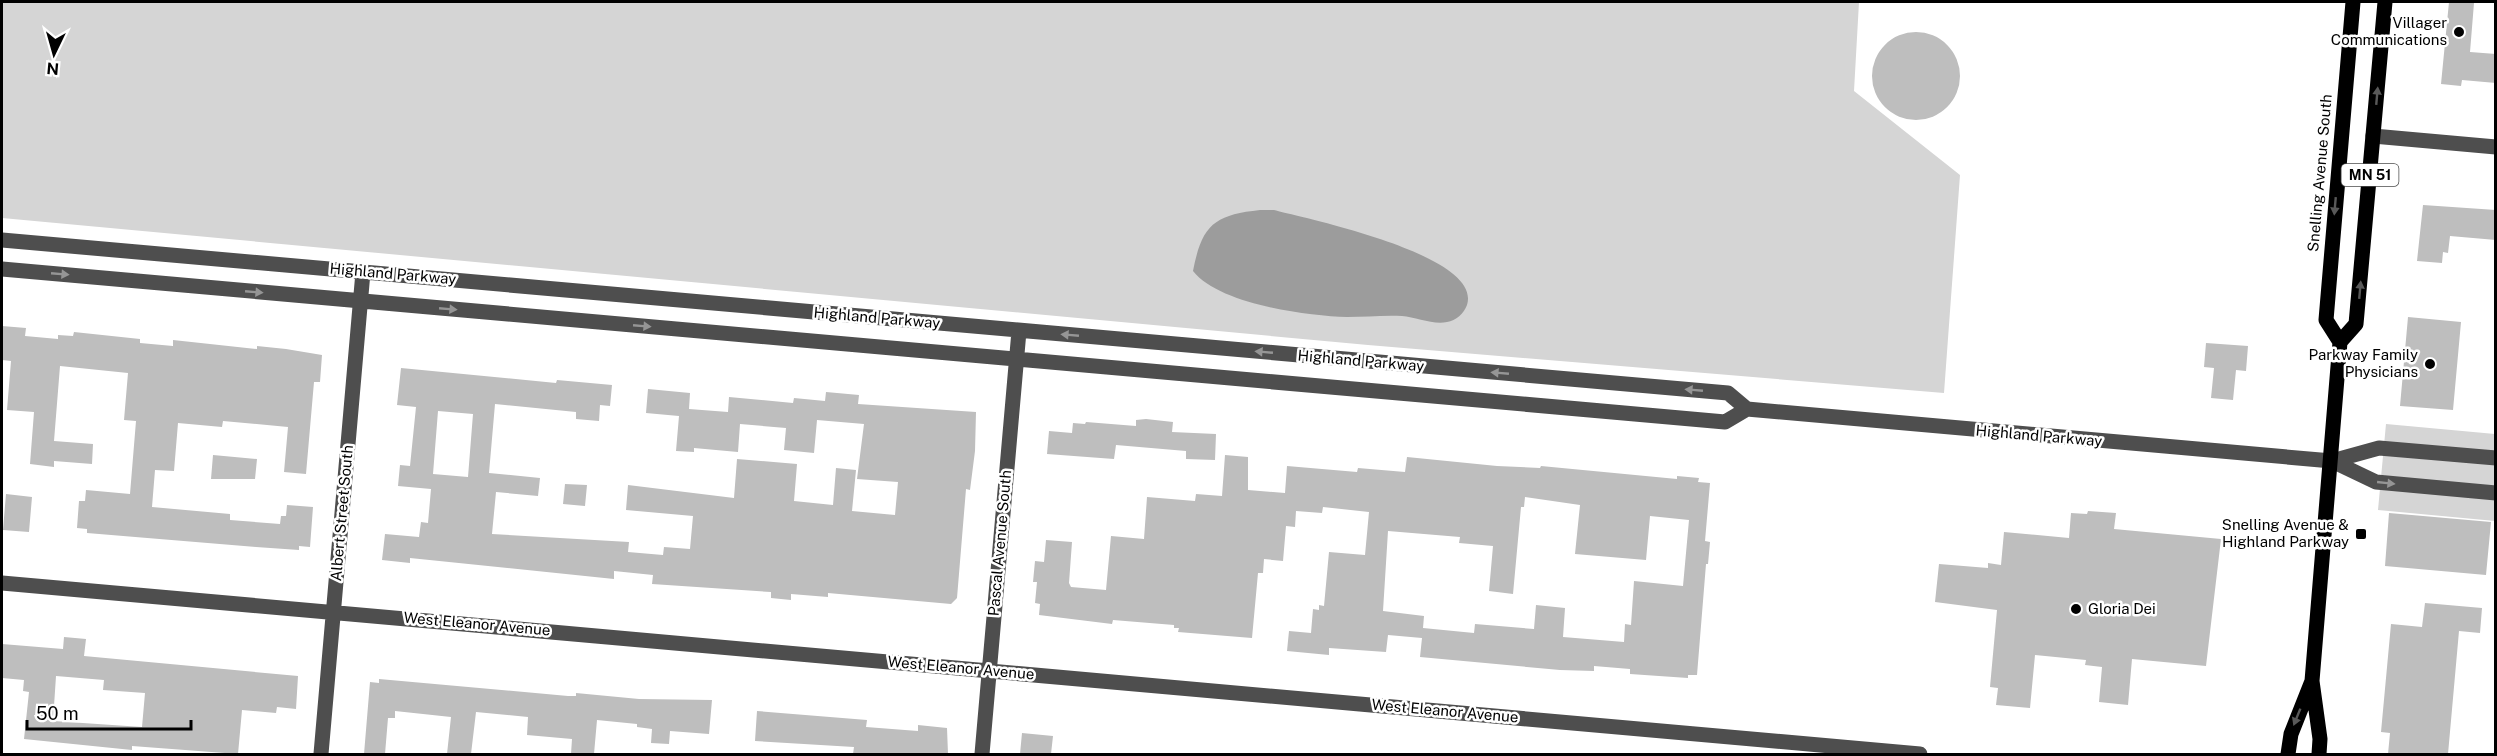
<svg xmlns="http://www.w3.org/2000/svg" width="2497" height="756" font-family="'Public Sans',sans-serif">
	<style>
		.green { fill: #d5d5d5 }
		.water { fill: #9c9c9c }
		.building { fill: #bebebe; fill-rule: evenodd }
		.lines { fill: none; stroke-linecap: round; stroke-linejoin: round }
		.minor { stroke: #4e4e4e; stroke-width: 15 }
		.major { stroke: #000; stroke-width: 15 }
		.oneway { fill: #595959 }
		.oneway2 { fill: #959595 }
		.poi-dot { fill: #000; stroke: #fff; stroke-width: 2 }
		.labels { text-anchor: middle; stroke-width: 5; stroke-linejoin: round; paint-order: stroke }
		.shield { fill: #fff; stroke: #4c4c4c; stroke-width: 1.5 }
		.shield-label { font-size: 14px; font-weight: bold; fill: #000 }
		.poi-label { font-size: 15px; fill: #000; stroke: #fff; text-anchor: end }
		.street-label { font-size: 15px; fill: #000; stroke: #fff }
	</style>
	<rect width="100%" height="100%" fill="#fff"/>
	<path class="green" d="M2 2H1859L1854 91 1960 175 1944 393 1368 345 2 218Z
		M2386 424 2495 434V521L2378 510Z"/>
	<path class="water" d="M1260 210H1274C1308 219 1483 255 1467 305 1464 313 1456 321 1447 322 1433 325 1416 317 1402 316 1384 315 1365 317 1347 317 1306 316 1219 304 1193 271 1202 225 1214 215 1260 210Z"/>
	<path class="building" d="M2449 2 2474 3 2470 52 2496 54V83L2462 80 2461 86 2441 84Z
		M1872 76a44 44 0 1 1 88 0a44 44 0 1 1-88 0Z
		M2423 205 2496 210V240L2450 236 2448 253 2443 252 2442 263 2417 261Z
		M2408 317 2461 322 2453 410 2400 406Z
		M2 326 26 328 25 336 58 339V335L73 336 74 332 140 339V343L173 346V340L257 349V346L286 349 322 355 320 382H314L306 474 284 472 288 427 223 421 222 427 178 423 174 471 155 470 152 507 230 514V520L280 524 281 516H286L287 505 313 507 310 547 299 546V550L256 547 87 533V529L77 528 79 501H85L86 490 130 494 136 421 124 420 128 373 60 366 54 441 93 444 92 464 54 461V467L30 464 34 412 7 410 11 361 2 360Z
		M2206 343 2248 346 2246 371 2236 370 2233 400 2211 398 2214 368 2204 367Z
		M401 368 556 383 557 380 612 385 610 406 600 405 599 421 576 419V412L495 404 489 473 540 478 538 496 496 492 492 534 629 542 628 552 663 555 664 547 690 549 693 516 626 510 628 485 734 498 737 459 797 464 794 501 833 505 836 468 856 470 852 511 895 515 898 482 857 479 864 424 817 420 814 453 784 450 786 428 740 424 738 452 694 448V452L676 451 679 416 646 413 648 389 690 393 689 409 728 412 729 397 793 403 794 398 825 401 826 392 859 395 858 404 976 412 975 451 970 490 966 489 957 598 951 604 828 593V597L791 594V600L771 598V592L652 584 653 575 614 571V579L410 558V563L382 560 385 534 419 537 421 522 428 523 431 489 398 486 400 465 410 466 416 407 397 405ZM438 411 473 414 468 477 433 474Z
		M1146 419 1173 422 1172 432 1216 434 1215 460 1186 459V451L1116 445 1114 459 1047 454 1049 431 1072 433 1073 423 1085 424 1086 422 1136 426V420Z
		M213 455 257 459 255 479H211Z
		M1225 455 1248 457V490L1285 493 1287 466 1357 472 1358 468 1405 472 1407 457 1497 466 1540 468 1541 466 1677 479V476L1699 478 1698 482 1710 483 1705 541 1710 542 1708 564H1706L1697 675H1688V678L1630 674V669L1594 666V671L1560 670 1420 657 1422 638 1388 635 1386 652 1329 648V655L1287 651 1289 631 1311 633 1313 609 1319 610V605L1324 606 1329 552 1365 555 1369 512 1323 507 1322 513 1296 511 1295 527 1286 526 1283 561 1264 559 1263 573H1258L1252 638 1178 632 1179 628H1174V625L1113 620 1112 624 1039 615 1040 604 1035 603 1037 582H1033L1035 561 1044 562 1046 540 1072 542 1069 583 1071 587 1106 590 1111 536 1144 539 1147 497 1195 501 1196 494 1222 496ZM1525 497 1580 505 1575 554 1646 560 1650 516 1689 520 1683 586 1634 581 1631 625 1625 624 1624 642 1563 637 1565 608 1536 605 1534 629 1475 624 1474 633 1423 628 1424 616 1383 611 1388 531 1460 537 1459 543 1493 546 1489 591 1513 594 1521 507H1524Z
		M565 484 587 485 585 506 563 504Z
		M6 494 32 497 29 532 3 530Z
		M2088 511 2116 513 2114 529 2221 539 2206 666 2132 659 2128 705 2099 702 2102 667 2085 665 2086 660 2035 655 2030 708 1996 705 1998 688 1990 687 1997 610 1935 602 1939 564 1988 568V563L2001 565 2004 532 2069 538 2071 513 2087 514Z
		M2389 513 2491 522 2486 575 2385 566Z
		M2425 603 2482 608 2480 633 2459 631 2448 754H2388L2390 733 2381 732 2391 624 2422 627Z
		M64 637 86 639 84 656 298 676 296 709 277 707 276 713 242 710 238 754 132 746V750L24 739 29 692 23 691 24 680 2 678V644L63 649ZM56 676 104 680 103 690 145 693 142 727 53 721Z
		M379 679 568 696H576V693L639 699 712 700 709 734 670 731 669 744 651 743 652 729 637 727V724L597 720 594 754H571L572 739 527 735 528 717 476 712 471 754H447L451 717 395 711V718H388L385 754H364L370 682 379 683Z
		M757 711 867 720 866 727 918 731V725L947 728 948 754H853L854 747 755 741Z
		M1022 733 1053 736 1051 754H1020Z"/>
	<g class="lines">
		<path class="minor" d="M2373 136 2496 147
			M2 240 1728 393 1747 409 2332 461 2376 482 2496 493
			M2 269 1725 422 1747 409
			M2332 461 2379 448 2496 458
			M2 583 1920 754
			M321 754 363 272
			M982 754 1019 331"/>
		<path class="major" d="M2340 342 2326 320 2353 2
			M2288 754 2291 734 2312 681
			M2319 754 2320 739 2312 681 2340 342 2356 324 2385 2"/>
	</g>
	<defs><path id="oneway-solid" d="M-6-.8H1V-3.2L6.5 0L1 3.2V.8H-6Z" transform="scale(1.5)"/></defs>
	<g class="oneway">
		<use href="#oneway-solid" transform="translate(2377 96) rotate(-85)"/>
		<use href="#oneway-solid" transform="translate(2335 206) rotate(95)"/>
		<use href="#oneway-solid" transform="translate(2360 290) rotate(-85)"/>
		<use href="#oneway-solid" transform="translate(2297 717) rotate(112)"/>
	</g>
	<g class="oneway2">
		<use href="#oneway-solid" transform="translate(60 274) rotate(5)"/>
		<use href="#oneway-solid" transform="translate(254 292) rotate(5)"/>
		<use href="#oneway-solid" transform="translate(448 309) rotate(5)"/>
		<use href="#oneway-solid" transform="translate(642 326) rotate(5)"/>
		<use href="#oneway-solid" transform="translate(1070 335) rotate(-175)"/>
		<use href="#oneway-solid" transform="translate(1264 352) rotate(-175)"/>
		<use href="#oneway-solid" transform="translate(1500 373) rotate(-175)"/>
		<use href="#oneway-solid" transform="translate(1694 390) rotate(-175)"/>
		<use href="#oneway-solid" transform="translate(2386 483) rotate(6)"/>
	</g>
	<g class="poi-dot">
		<circle cx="2459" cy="32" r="6"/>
		<circle cx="2430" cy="364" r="6"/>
		<rect x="2355" y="528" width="12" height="12" rx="3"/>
		<circle cx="2076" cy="609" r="6"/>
	</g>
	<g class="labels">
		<rect class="shield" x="2341.5" y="164" width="57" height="22" rx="4.5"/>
		<g class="shield-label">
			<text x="2370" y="180">MN 51</text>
		</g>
		<g class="poi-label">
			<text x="2447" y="28">Villager<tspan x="2447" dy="17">Communications</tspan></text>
			<text x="2418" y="360">Parkway Family<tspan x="2418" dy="17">Physicians</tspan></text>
			<text x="2349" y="530">Snelling Avenue &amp;<tspan x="2349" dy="17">Highland Parkway</tspan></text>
			<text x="2088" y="614" text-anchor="start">Gloria Dei</text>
		</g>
		<g class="street-label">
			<text transform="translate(2320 173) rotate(-85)" y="5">Snelling Avenue South</text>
			<text transform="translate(393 274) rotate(5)" y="5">Highland Parkway</text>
			<text transform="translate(877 318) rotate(5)" y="5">Highland Parkway</text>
			<text transform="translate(1361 361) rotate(5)" y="5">Highland Parkway</text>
			<text transform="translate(2039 436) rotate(5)" y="5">Highland Parkway</text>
			<text transform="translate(342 513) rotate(-85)" y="5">Albert Street South</text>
			<text transform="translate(1000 543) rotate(-85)" y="5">Pascal Avenue South</text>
			<text transform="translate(477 624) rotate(5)" y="5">West Eleanor Avenue</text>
			<text transform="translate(961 668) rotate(5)" y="5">West Eleanor Avenue</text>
			<text transform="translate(1445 711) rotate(5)" y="5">West Eleanor Avenue</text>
		</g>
	</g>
	<rect width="2497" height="756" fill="none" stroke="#000000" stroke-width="6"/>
	<g transform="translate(54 54) rotate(185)" stroke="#ffffff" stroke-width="4.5" paint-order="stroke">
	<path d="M0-4.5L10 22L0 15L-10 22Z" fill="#000000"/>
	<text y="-9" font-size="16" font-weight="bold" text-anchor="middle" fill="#000000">N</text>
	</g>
	<path d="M27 720v9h164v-9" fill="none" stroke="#000000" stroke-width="3"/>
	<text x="36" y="720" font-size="18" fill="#000000" stroke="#ffffff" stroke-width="4.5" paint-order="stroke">50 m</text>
</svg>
